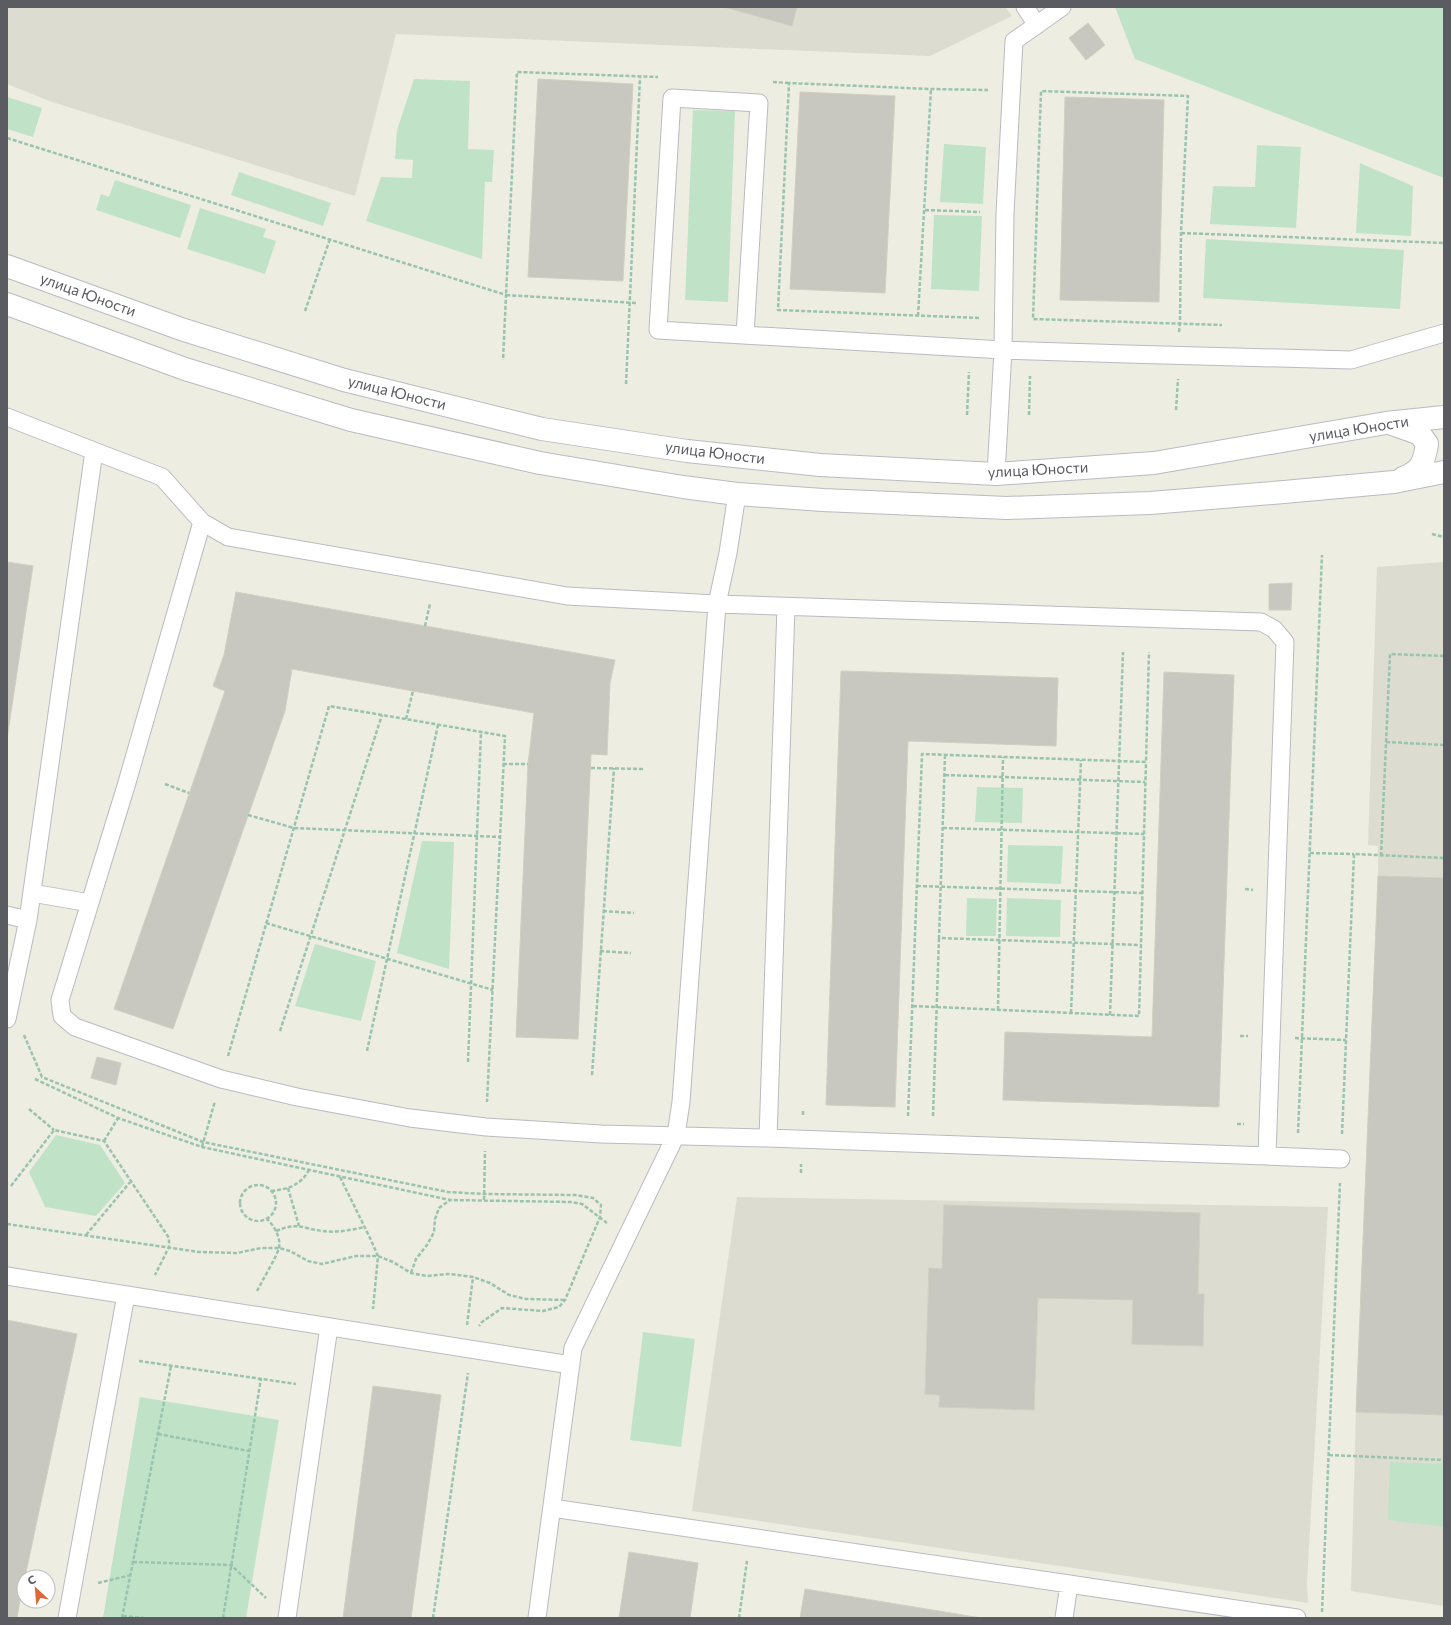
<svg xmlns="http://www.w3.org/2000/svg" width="1451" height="1625" font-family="Commissioner,sans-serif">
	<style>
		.education { fill: #dcdcd1 }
		.green { fill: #c0e3c8 }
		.building { fill: #c8c7c0; stroke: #d1cfc1 }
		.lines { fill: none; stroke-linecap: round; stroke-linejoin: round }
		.lane-casing { stroke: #babbc0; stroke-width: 19 }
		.street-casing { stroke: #babbc0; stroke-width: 24 }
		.path { stroke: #9ac3af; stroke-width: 2.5; stroke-dasharray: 4 2; stroke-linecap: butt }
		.lane { stroke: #fff; stroke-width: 17 }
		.street { stroke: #fff; stroke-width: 22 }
		.labels { text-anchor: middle; stroke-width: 3; stroke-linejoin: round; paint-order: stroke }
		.street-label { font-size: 15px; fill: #5b5c62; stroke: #fff }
	</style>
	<rect width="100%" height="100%" fill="#edede2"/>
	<path class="education" d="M7 7H1005L1012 16 930 56 396 34 355 196 52 102 7 84Z
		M1444 562V1606L1351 1591 1356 1412 1378 876V846L1368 845 1377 567Z
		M737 1197 1328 1207 1307 1583 1308 1603 692 1511Z"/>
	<path class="green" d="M1115 7H1444V178L1135 59Z
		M414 79 470 81 468 149 494 150 492 182H485L482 259 366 221 381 177 412 178 413 160 395 159 397 130Z
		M7 97 42 108 33 137 7 129Z
		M693 110 735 111 728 302 685 300Z
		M944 144 986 147 983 204 940 202Z
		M1257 145 1301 147 1296 228 1210 224 1213 186 1255 187Z
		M1360 163 1413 186 1411 236 1356 233Z
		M239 172 331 203 323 226 231 195Z
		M115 180 191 205 180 238 96 210 101 194 109 197Z
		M200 208 266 229 263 237 276 241 265 274 187 249Z
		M934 215 982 216 979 291 931 289Z
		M1206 239 1404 250 1400 309 1203 298Z
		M977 787 1023 788 1022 823 975 822Z
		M422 841 454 842 449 969 397 953Z
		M1008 845 1063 846 1061 884 1007 882Z
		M967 898 997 899 996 936H966Z
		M1007 898 1061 900 1060 937 1006 936Z
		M315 944 376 961 361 1021 295 1006Z
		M56 1135 100 1145 125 1183 96 1216 45 1207 29 1172Z
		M643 1332 695 1339 681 1447 630 1440Z
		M140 1397 279 1420 246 1618H103Z
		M1390 1462 1444 1464V1527L1388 1520Z"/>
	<path class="building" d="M724 7H797L792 26Z
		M1088 23 1105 45 1086 60 1069 38Z
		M538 79 633 84 623 281 528 277Z
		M800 92 895 96 885 293 790 289Z
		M1065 97 1164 100 1159 302 1060 300Z
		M7 562 33 566 7 739Z
		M1292 583 1291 610H1269V584Z
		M236 592 615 660 610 683 607 755 591 754 578 1039 516 1037 528 764 534 713 292 669 285 711 173 1029 114 1009 225 691 213 686 224 655Z
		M841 671 1058 678 1056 746 908 741 895 1107 826 1105Z
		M1164 672 1234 675 1219 1107 1003 1100 1005 1032 1152 1037Z
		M1378 876 1444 878V1415L1356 1412Z
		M97 1057 121 1063 116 1085 91 1078Z
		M944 1205 1200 1213 1198 1294H1204L1203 1346 1132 1344 1133 1300 1038 1298 1034 1410 939 1407 940 1395 925 1394 929 1268 942 1269Z
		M7 1320 77 1334 25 1577H24L17 1618H7Z
		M373 1386 441 1395 411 1618H343Z
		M629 1552 698 1563 690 1618H619Z
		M805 1589 981 1618H800Z"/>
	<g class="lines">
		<defs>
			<path id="lane" d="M1025 7 1037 25
				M1062 7 1014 41 1005 213 1003 350 1127 354 1351 360 1444 333
				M745 335 759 103 672 98 658 330 1003 350 996 474
				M7 417 94 451 28 920 7 915
				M94 451 162 477 202 522 228 537 567 596 717 604 1261 622 1274 629 1285 642 1267 1156 768 1138
				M202 522 126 786 60 1000 62 1016 75 1027 221 1079 297 1097 410 1118 486 1127 601 1134 768 1138 786 607
				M32 893 90 903
				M7 1019 28 920
				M1267 1156 1341 1159
				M7 1276 571 1365
				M552 1508 1069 1584 1064 1618
				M1069 1584 1297 1618
				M67 1618 126 1295
				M287 1618 329 1327
				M537 1618 573 1348 676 1135 681 1102 717 604 728 553 737 494"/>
			<path id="street" d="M7 266 181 329 344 380 542 429 687 451 820 465 996 474 1154 463 1386 423 1444 417
				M7 304 185 369 351 420 540 463 683 487 737 494 823 500 1007 508 1150 503 1284 492 1394 482 1444 472
				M1392 424 1420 434 1427 444C1424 463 1421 471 1403 478"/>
		</defs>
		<use href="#lane" class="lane-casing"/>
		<use href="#street" class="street-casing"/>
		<path class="path" d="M773 82 789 83
			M7 138 506 295 503 360
			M925 210 980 212
			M1181 233 1444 243
			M636 303 506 295 517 72 658 77
			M305 311 330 239
			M918 316 931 89
			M979 318 778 310 789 83 931 89 988 90
			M1179 332 1180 323 1181 233 1188 96 1041 91 1033 319 1222 325
			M626 384 640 77
			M1176 410 1178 379
			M967 415 969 372
			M1029 415 1030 376
			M1432 534 1444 537
			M425 626 430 604
			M406 719 413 691
			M1386 742 1444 745
			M945 755 939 938 1141 945
			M503 764H528
			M591 768 643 769
			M945 775 1145 782
			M165 784 189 793
			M248 815 294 828 500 837
			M943 828 1144 834
			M1310 853 1354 854
			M1381 856 1390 654 1444 656
			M917 886 1142 893
			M1245 889 1253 890
			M603 911 634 913
			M266 923 493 990
			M600 951 631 953
			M913 1006 1139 1016 1146 762
			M998 1010 1003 757
			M1071 1013 1081 760
			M1110 1015 1123 652
			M280 1031 382 715
			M24 1035 42 1077 203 1142 448 1192 484 1194 575 1195 593 1198 601 1205 600 1217 565 1300 559 1307 543 1311 502 1308 482 1322 479 1326
			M1240 1036H1248
			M1295 1038 1346 1040
			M367 1051 438 725
			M228 1056 329 706 505 736 487 1102
			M468 1062 481 732
			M592 1075 614 768
			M35 1079 118 1118 202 1147 450 1200 571 1202 582 1204 607 1223
			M29 1109 54 1130
			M803 1115V1109
			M908 1116 922 754 1146 762 1149 652
			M933 1116 939 938
			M1237 1124H1244
			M1298 1133 1322 555
			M1342 1134 1354 854 1444 858
			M104 1141 118 1118
			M202 1147 215 1101
			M801 1173V1164
			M340 1177 370 1238 378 1256 373 1309
			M240 1203a18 18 0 1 1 36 0a18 18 0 1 1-36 0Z
			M11 1186 54 1130 104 1141 169 1238V1247L155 1275
			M288 1188 299 1226
			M271 1191C288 1189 300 1186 309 1170
			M484 1200 485 1151
			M7 1224 199 1252 237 1253 261 1248H279L290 1251 308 1261 322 1264 356 1256H378L393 1262 411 1273 427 1276 449 1274 473 1277 490 1283 509 1295 526 1299 566 1300
			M276 1231C298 1222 301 1228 322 1231 336 1233 351 1230 365 1227
			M86 1235 131 1181
			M411 1273 416 1259 427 1245 434 1232 435 1219 439 1208 450 1200
			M257 1291C262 1281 277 1256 279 1248 281 1237 274 1226 267 1219
			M467 1325 473 1277
			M139 1361 296 1384
			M158 1434 249 1451
			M1329 1455 1444 1460
			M133 1562 231 1565 266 1598
			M98 1583 131 1575
			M1322 1612 1340 1183
			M123 1616 144 1618
			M122 1618 171 1366
			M223 1618 261 1378
			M433 1618 468 1373
			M739 1618 747 1561"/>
		<use href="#lane" class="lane"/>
		<use href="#street" class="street"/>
	</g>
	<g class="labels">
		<g class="street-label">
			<text transform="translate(88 295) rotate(20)" y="5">улица Юности</text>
			<text transform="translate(397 393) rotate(14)" y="5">улица Юности</text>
			<text transform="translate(1359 429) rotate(-9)" y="5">улица Юности</text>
			<text transform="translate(715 453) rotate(7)" y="5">улица Юности</text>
			<text transform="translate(1038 470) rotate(-3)" y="5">улица Юности</text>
		</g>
	</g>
	<rect width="1451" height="1625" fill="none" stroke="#5b5c62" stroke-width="16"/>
	<g transform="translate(36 1589) rotate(334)"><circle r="19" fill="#ffffff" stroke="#bdbec0"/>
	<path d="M0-3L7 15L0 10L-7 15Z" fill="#df6936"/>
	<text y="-6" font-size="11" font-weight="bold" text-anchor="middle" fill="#5b5c62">С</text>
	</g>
</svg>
